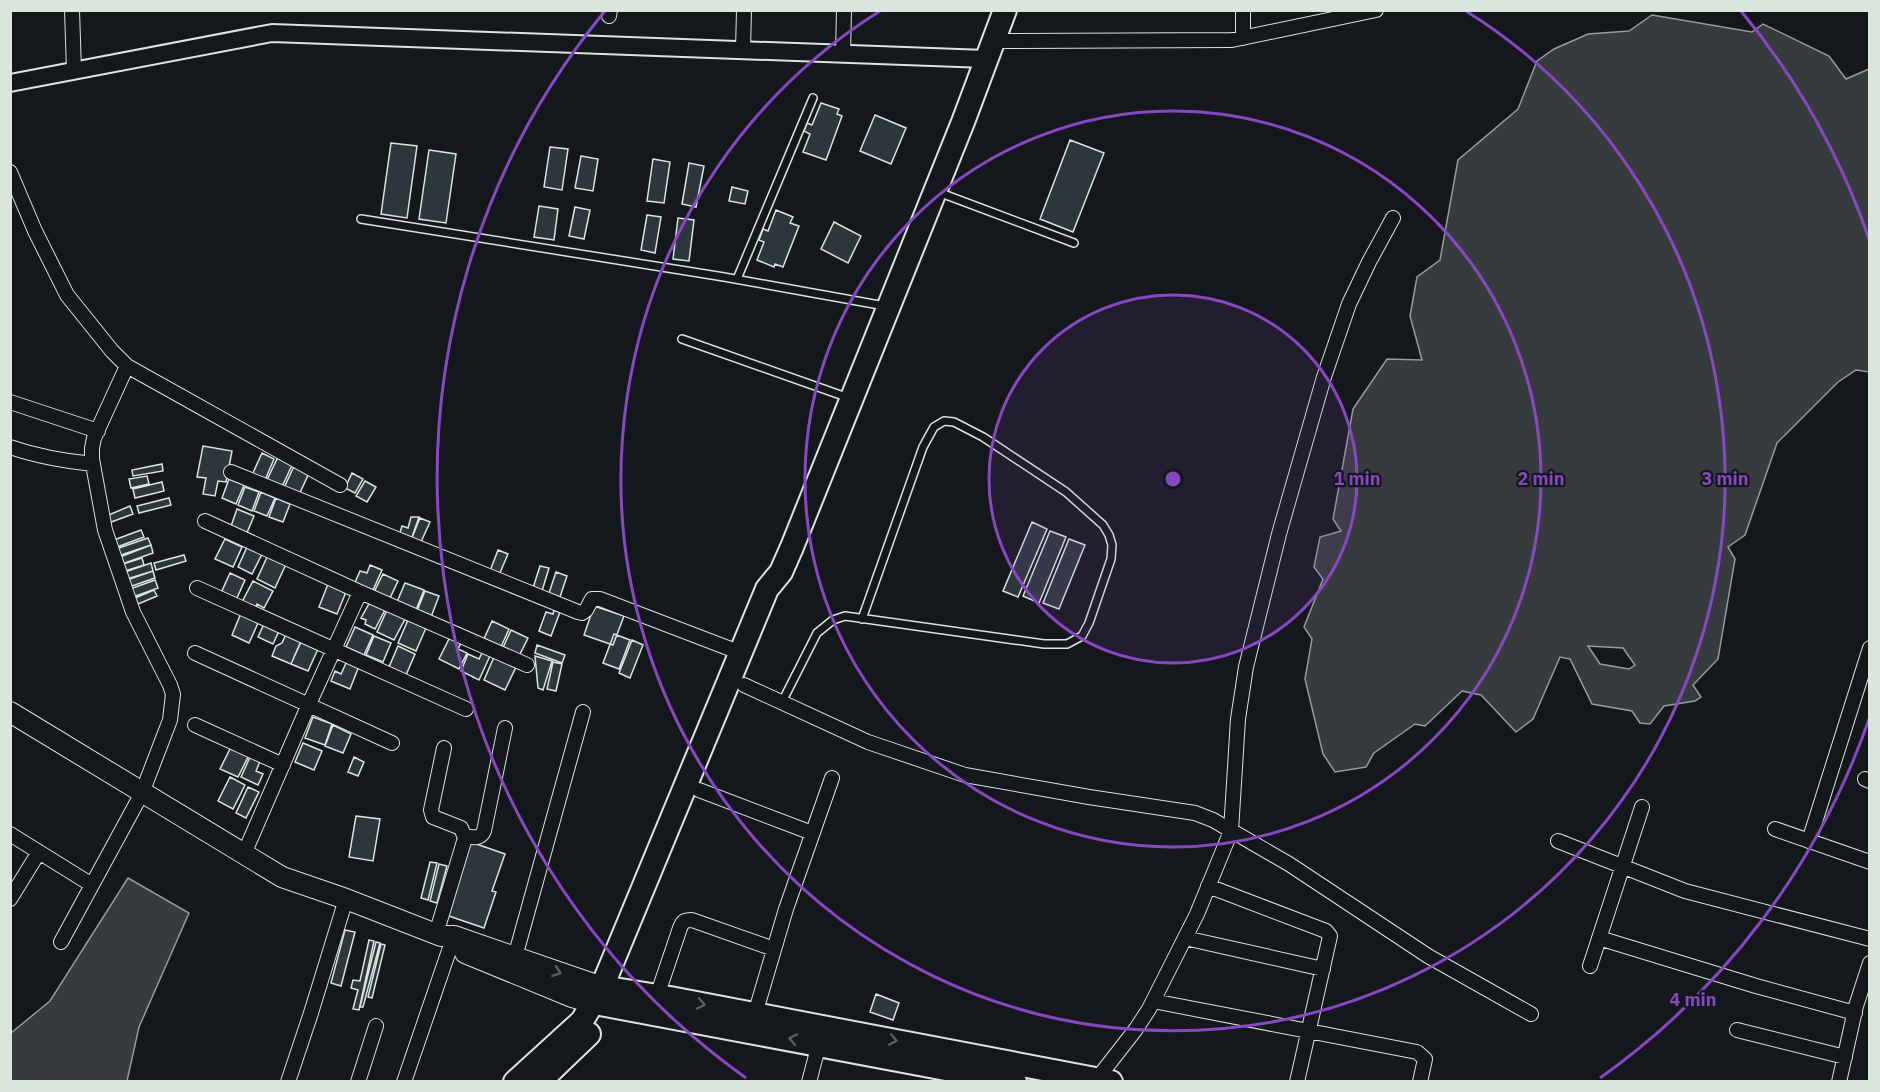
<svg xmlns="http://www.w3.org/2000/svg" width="1880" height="1092" font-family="'IBM Plex Sans',sans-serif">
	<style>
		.water { fill: #363b3e; stroke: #939e99; stroke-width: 1.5; fill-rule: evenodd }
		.building { fill: #2c363c; stroke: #d8e6dc; stroke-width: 1.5 }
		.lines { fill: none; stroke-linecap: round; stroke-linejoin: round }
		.service-casing { stroke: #d8e6dc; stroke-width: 10 }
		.minor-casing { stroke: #d8e6dc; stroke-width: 16 }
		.tertiary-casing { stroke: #d8e6dc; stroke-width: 20 }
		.secondary-casing { stroke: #d8e6dc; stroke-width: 22 }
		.primary-casing { stroke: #d8e6dc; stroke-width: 26 }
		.service { stroke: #14181c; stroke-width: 7 }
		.minor { stroke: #14181c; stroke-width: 14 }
		.tertiary { stroke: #14181c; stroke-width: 16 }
		.secondary { stroke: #14181c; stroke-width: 20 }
		.primary { stroke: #14181c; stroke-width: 22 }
		.oneway { stroke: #59605f }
		.ring { fill: none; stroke: #8948c3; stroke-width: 3 }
		.centre { fill: #8948c3; stroke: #14181c; stroke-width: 3 }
		.ring-label { font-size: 18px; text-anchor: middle; font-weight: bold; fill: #8948c3; stroke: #14181c; stroke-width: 4.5; stroke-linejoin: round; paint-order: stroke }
	</style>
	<rect width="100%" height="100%" fill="#14181c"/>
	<path class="water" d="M1652 15 1752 32 1763 24 1829 56 1846 79 1869 69V372L1856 370 1838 382 1777 443 1745 535 1728 547 1735 559 1718 659 1693 685 1701 697 1695 701 1664 706 1650 724 1640 723 1632 711 1592 704 1570 659 1560 657 1533 719 1516 732 1481 695 1462 691 1425 726 1415 724 1374 753 1366 767 1335 772 1323 754 1305 679 1312 639 1304 627 1323 579 1314 567 1320 537 1341 531 1333 519 1353 409 1387 359 1422 360 1410 316 1417 277 1440 260 1458 160 1518 109 1537 61 1554 49 1588 34 1629 31ZM1588 646 1623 648 1635 665 1629 669 1600 664Z
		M128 878 189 913 139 1027 127 1081H11V1033L50 1001Z"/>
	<path class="building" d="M821 103 839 109 837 114 842 116 826 160 803 152 810 134 804 131 807 123 812 125Z
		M875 115 906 128 891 164 860 151Z
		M1070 140 1104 153 1073 232 1040 219Z
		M391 143 417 146 407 218 381 214Z
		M550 147 568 149 562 190 544 187Z
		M429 150 456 154 446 223 419 219Z
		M581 156 598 159 593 191 575 188Z
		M653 159 670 162 664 203 647 201Z
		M689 163 704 166 696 207 682 204Z
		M732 187 748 191 745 204 729 201Z
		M539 206 558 209 554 240 534 237Z
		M575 207 590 210 584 239 569 236Z
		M776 210 793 217 790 223 799 226 783 267 775 264 774 267 757 260 764 242 759 240 763 229 768 231Z
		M647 215 661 217 655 253 641 250Z
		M678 218 694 220 689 261 673 259Z
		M834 222 861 236 848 263 821 249Z
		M203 446 232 451 226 482 218 481 215 496 203 494 206 478 197 477Z
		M262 453 274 459 265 480 252 475Z
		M278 457 293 463 281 489 266 482Z
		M162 464 163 471 133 476 132 470Z
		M295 464 310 471 298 497 283 490Z
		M352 473 363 479 355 493 345 488Z
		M147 476 149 484 131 488 129 479Z
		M229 479 244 485 236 504 222 498Z
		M365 481 376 487 367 502 356 496Z
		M162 482 164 491 135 498 133 489Z
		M245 487 259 492 252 511 238 505Z
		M261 492 275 498 267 516 254 511Z
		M169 498 171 505 139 513 137 506Z
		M276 498 290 504 283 522 269 517Z
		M130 506 133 514 106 524 104 517Z
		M237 509 254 516 246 535 230 529Z
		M411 517H419L411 540 399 536 402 526 408 528Z
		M420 518 430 522 420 544 411 540Z
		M1032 522 1047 529 1018 597 1003 591Z
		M141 530 144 537 117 547 114 540Z
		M1050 531 1066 537 1039 603 1023 596Z
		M148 538 151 545 118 556 116 549Z
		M225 539 242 547 233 567 215 559Z
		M1069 539 1085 545 1059 609 1043 603Z
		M151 545 153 553 122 564 120 557Z
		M247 547 262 554 252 574 238 567Z
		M498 550 508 554 499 575 490 571Z
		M184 555 186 561 156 570 154 563Z
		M268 555 286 564 275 588 257 579Z
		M142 558 144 565 125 571 123 564Z
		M151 563 153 571 127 579 125 572Z
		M370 565 382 570 373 590 354 585 360 571 367 573Z
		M540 566 549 568 542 591 533 588Z
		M153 571 155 578 129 587 127 580Z
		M556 572 567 576 560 597 549 593Z
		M230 573 245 580 236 600 221 593Z
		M383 574 398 581 390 598 374 592Z
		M155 580 158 588 133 597 130 589Z
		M253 581 273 591 264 608 257 604 255 609 242 602Z
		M405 583 424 590 416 610 397 602Z
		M328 584 346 592 337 614 319 607Z
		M154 590 157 596 138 604 135 598Z
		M425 591 439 596 431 617 417 611Z
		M370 602 385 610 375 629 365 624 366 620 361 618Z
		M594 606 624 616 613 645 584 635Z
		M387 610 405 619 394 640 377 632Z
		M554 610 560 612 551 636 539 631 546 612 553 614Z
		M241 613 259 621 249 643 232 635Z
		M408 620 426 628 416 651 398 643Z
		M492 621 509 629 500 649 483 641Z
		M264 624 279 631 273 644 258 637Z
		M355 627 373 635 364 655 346 647Z
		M511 630 528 638 518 658 502 650Z
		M286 634 301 641 291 664 272 656 276 646 282 643Z
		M614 634 630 640 619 669 603 663Z
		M374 636 391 643 383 662 366 655Z
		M450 637 461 643 458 649 467 653 459 669 439 659Z
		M632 640 643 645 630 678 619 673Z
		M301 642 318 649 308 671 291 664Z
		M537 645 565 655 562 663 535 653Z
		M398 646 415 654 406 675 389 667Z
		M482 653 490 656 479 680 461 671 468 654 479 659Z
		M535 656 552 661 543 690 538 688Z
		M494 657 516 667 505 690 484 680Z
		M347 661 359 666 350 689 331 681 335 671 341 674Z
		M553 662 562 664 556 691 547 689Z
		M313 717 332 724 325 745 305 738Z
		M333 725 351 734 343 753 325 746Z
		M303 743 322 751 314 770 295 762Z
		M231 747 249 755 238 777 220 769Z
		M250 757 260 761 256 771 263 774 258 785 241 777Z
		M354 757 364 762 358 776 348 772Z
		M230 777 245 785 233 809 218 801Z
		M248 787 259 792 246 818 236 813Z
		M356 816 380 819 373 861 349 857Z
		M468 841 505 854 492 891 496 892 484 928 443 914Z
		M430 862 437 863 428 900 421 898Z
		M439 864 447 866 437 903 430 901Z
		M345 930 355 932 341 986 331 983Z
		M369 940 374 941 359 1010 353 1009 358 990 351 988 353 980 360 981Z
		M376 942 380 943 363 1007H360Z
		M381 944 385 945 372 998 368 997Z
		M876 994 899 1003 893 1020 870 1012Z"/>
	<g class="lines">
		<defs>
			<path id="service" d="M938 192 1074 243
				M361 219 724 277 885 306
				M737 279 813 98
				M682 339 849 398
				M782 702 817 633 833 620 845 616 1044 644H1067L1082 636 1089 623 1111 559 1112 545 1109 535 1103 525 1066 492 983 437 954 422 944 421 934 427 923 447 862 619"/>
			<path id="minor" d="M72 10 74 71
				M1243 10V38
				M609 16 610 10
				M993 41 1232 40 1376 10
				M743 50 744 10
				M843 54 844 10
				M10 172 35 231 67 295 112 351 127 366 340 485
				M10 402 98 431
				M10 447C39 457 63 461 93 464
				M231 472 578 612 582 613 586 610 592 599H600L741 653
				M205 521 360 592 527 665
				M197 588 466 709
				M195 653 392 743
				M744 685 868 742 965 775 1089 797 1195 813 1213 820 1289 864 1428 956 1531 1014
				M195 725 283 765
				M1865 779 1870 781
				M699 790 812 833
				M1775 829 1870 862
				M10 834 92 885
				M464 836C473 837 480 840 484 831L505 728
				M1558 841 1685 891 1870 939
				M1809 841 1870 648
				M244 854 309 704 360 592
				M1208 886 1326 931 1330 936 1297 1082
				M10 899 39 852
				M436 934 465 838 461 828 433 817 431 810 444 748
				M1185 938 1323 969
				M1599 938 1756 986 1855 1013
				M61 942 142 793 170 720 173 694 170 685 133 612 105 530 92 459V448L94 438 127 366
				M515 957 583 712
				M1590 966 1642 807
				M657 996 680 928C683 921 684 920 692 920L774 949
				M1153 1001 1417 1052 1425 1059 1420 1082
				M755 1014 786 909 832 778
				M1737 1030 1845 1057
				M1097 1079 1136 1029 1149 1009 1197 914 1231 831 1238 719 1246 667 1279 534 1324 377 1349 304 1369 262 1393 218
				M288 1082 311 1013 346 899
				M358 1082 376 1026
				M404 1082 454 936
				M809 1082 819 1044
				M1839 1082 1856 1006 1870 963"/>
			<path id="tertiary" d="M10 83 272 33 986 59"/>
			<path id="secondary" d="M10 712 282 877 346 899 441 936H454L602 987
				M465 953 572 997 595 1003"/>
			<path id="primary" d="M602 987 670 998 1111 1082
				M595 1003 1015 1082
				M515 1082 582 1021 602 987 767 589 781 572 792 547 963 122 1005 10
				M539 1082 589 1034"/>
		</defs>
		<use href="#service" class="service-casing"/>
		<use href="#minor" class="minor-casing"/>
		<use href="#tertiary" class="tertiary-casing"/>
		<use href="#secondary" class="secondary-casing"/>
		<use href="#primary" class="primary-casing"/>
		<use href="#service" class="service"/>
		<use href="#minor" class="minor"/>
		<use href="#tertiary" class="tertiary"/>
		<use href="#secondary" class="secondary"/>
		<use href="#primary" class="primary"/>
	</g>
	<defs><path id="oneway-chevron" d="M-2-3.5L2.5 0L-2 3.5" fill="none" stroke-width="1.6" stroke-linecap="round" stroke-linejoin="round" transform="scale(1.5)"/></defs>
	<g class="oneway">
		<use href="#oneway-chevron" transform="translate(557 972) rotate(19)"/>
		<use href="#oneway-chevron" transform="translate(701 1004) rotate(11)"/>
		<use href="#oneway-chevron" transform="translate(793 1039) rotate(-169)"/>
		<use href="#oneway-chevron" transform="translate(893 1040) rotate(11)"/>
	</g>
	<circle cx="1173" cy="479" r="184" fill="#8948c3" fill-opacity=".12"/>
	<g class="ring">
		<circle cx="1173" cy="479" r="184"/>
		<circle cx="1173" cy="479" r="368"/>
		<path d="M1466 11A552 552 0 1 1 880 11"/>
		<path d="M1869 719A736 736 0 0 1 1600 1078M746 1078A736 736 0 0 1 605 11M1741 11A736 736 0 0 1 1869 239"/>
	</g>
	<circle cx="1173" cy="479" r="9" class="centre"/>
	<g class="ring-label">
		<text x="1357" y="485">1 min</text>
		<text x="1541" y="485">2 min</text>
		<text x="1725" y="485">3 min</text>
		<text x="1693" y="1006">4 min</text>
	</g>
	<rect width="1880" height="1092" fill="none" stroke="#d8e6dc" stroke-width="24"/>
</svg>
